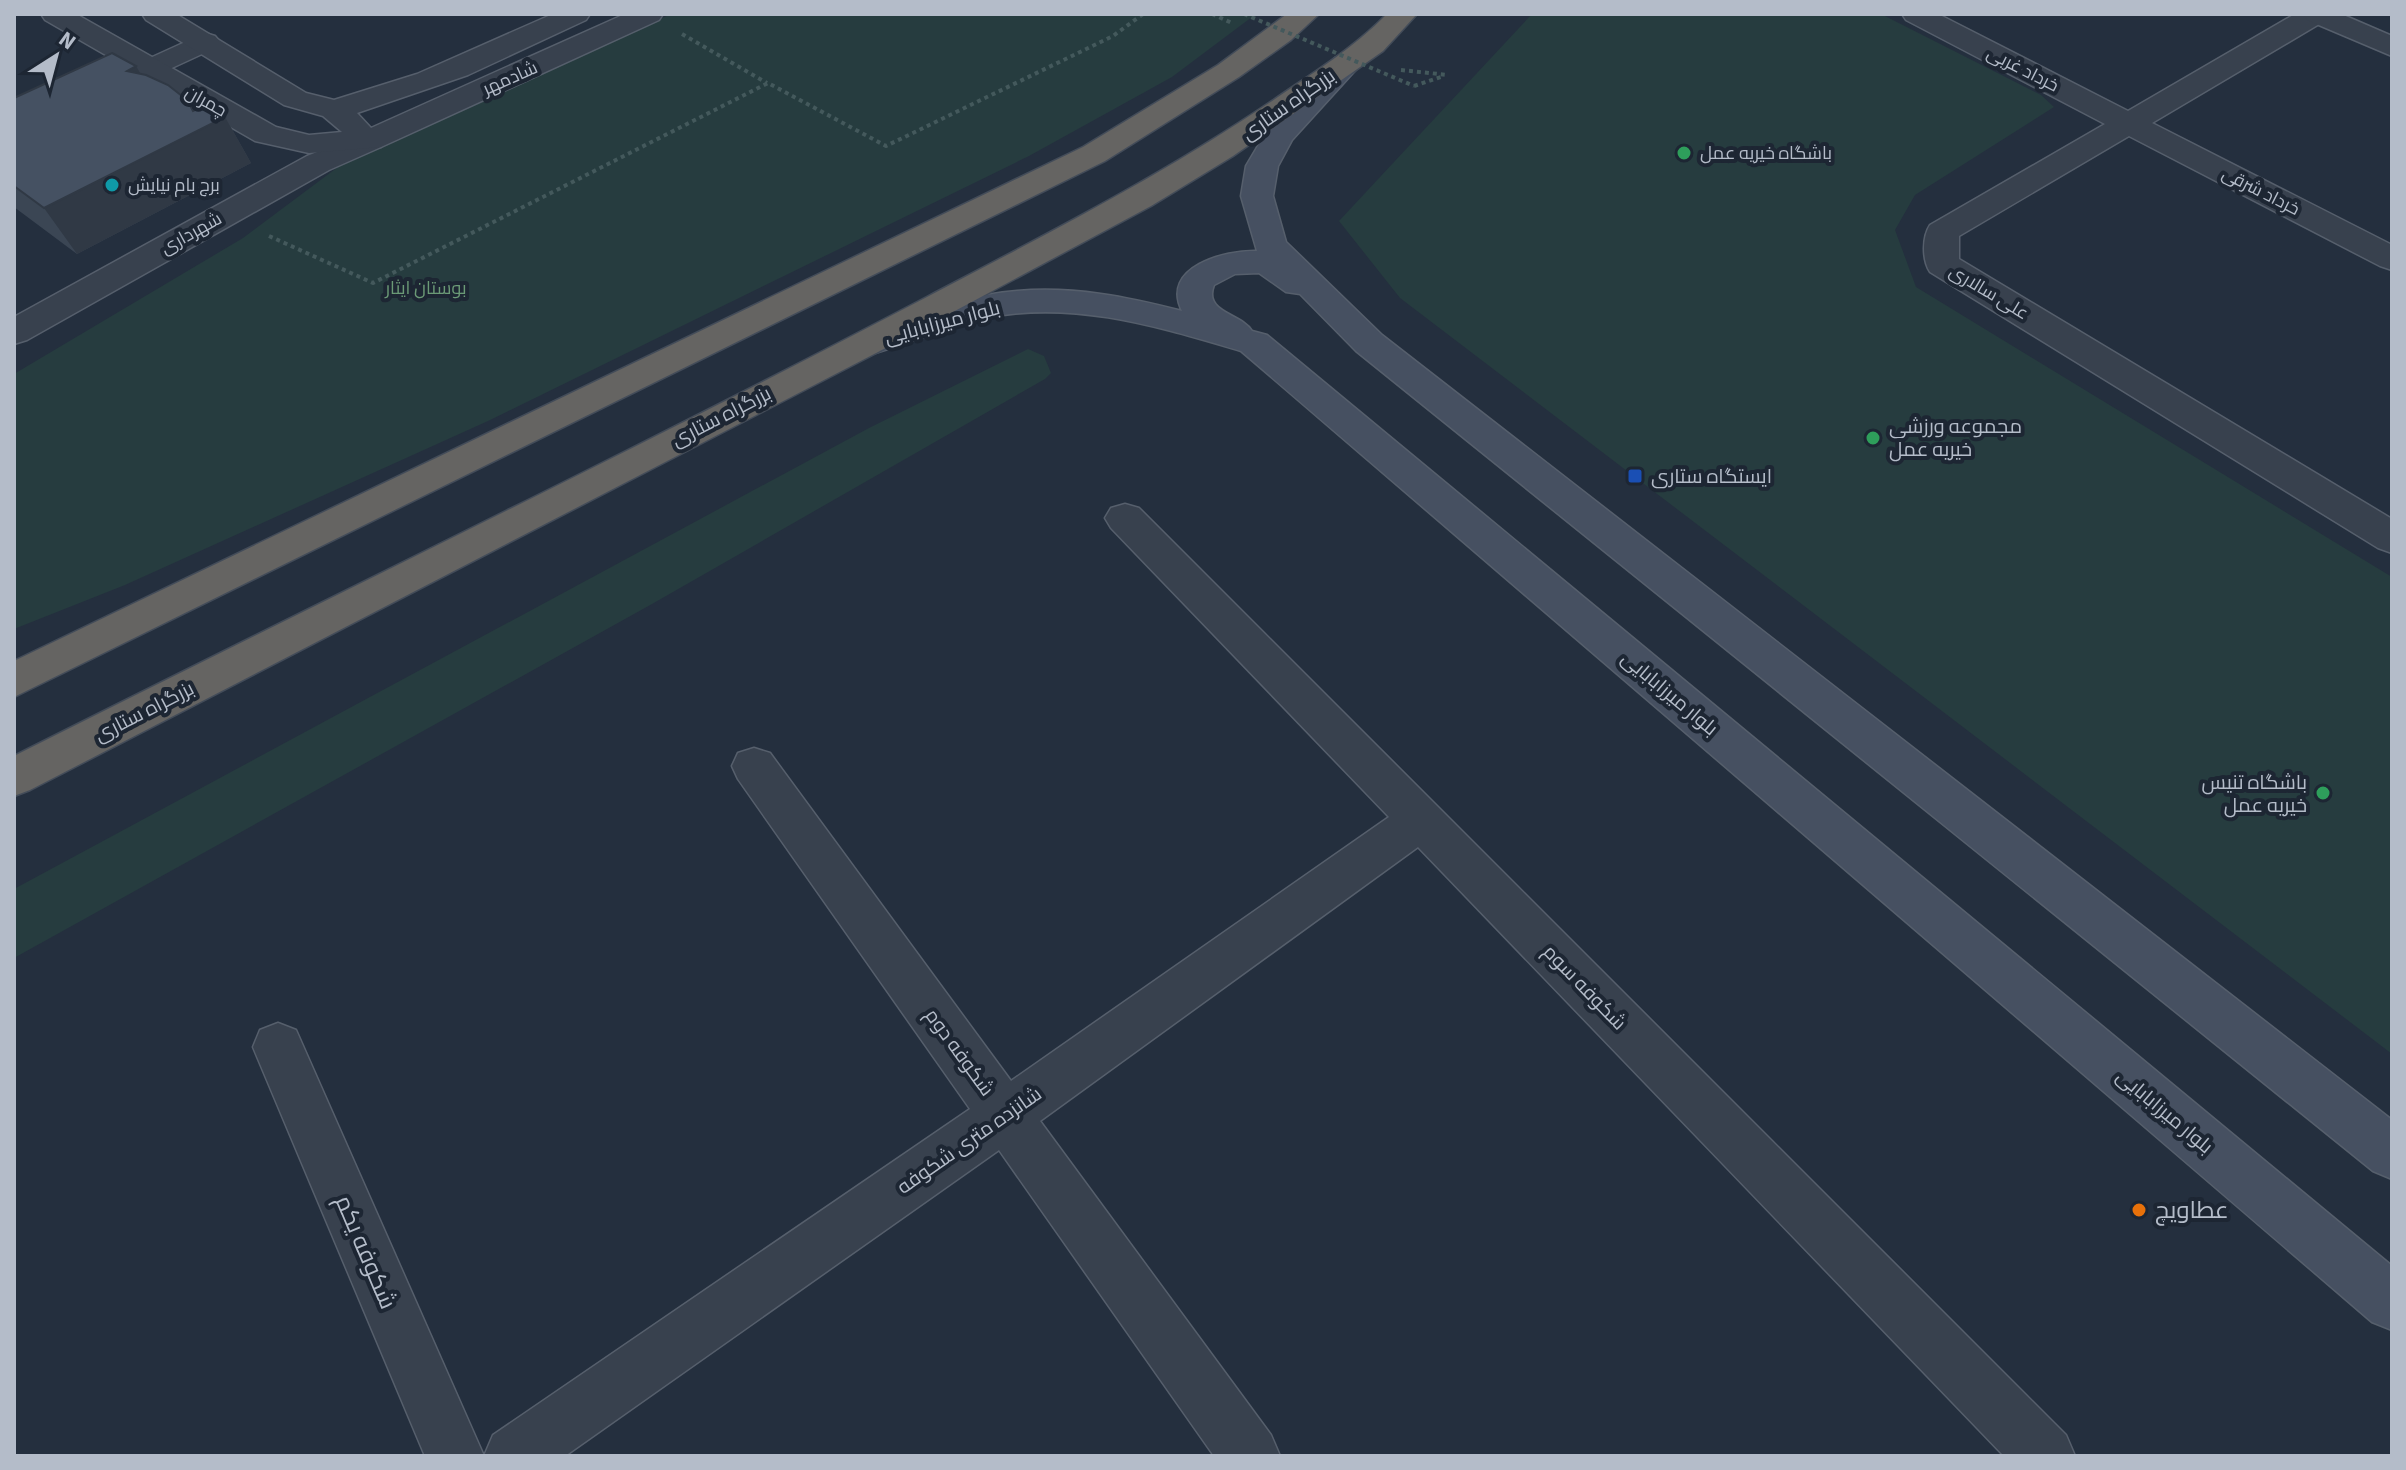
<svg xmlns="http://www.w3.org/2000/svg" width="2406" height="1470" font-family="'Source Sans 3',Cairo,sans-serif">
	<style>
		.green { fill: #263c3f }
		.lines { fill: none; stroke-linecap: round; stroke-linejoin: round }
		.minor-casing { stroke: #565f6c; stroke-width: 3 }
		.tertiary-casing { stroke: #565f6c; stroke-width: 3 }
		.secondary-casing { stroke: #565f6c; stroke-width: 3 }
		.trunk-casing { stroke: #434c59; stroke-width: 3 }
		.path { stroke: #44595c; stroke-width: 4; stroke-dasharray: 4 4; stroke-linecap: butt }
		.minor { fill: #38414e; fill-rule: evenodd }
		.tertiary { fill: #38414e; fill-rule: evenodd }
		.secondary { fill: #465061; fill-rule: evenodd }
		.trunk { fill: #656462; fill-rule: evenodd }
		.path-bridge { stroke: #44595c; stroke-width: 4; stroke-dasharray: 4 4; stroke-linecap: butt }
		.wall { fill: #3b4654 }
		.shaded-wall { fill: #303945 }
		.building { fill: #455162; stroke: #303945; stroke-width: 2 }
		.leisure-dot { fill: #2e9e5b; stroke: #1d2633; stroke-width: 3 }
		.culture-dot { fill: #0f9aa8; stroke: #1d2633; stroke-width: 3 }
		.transit-dot { fill: #1a4fb4; stroke: #1d2633; stroke-width: 3 }
		.food-dot { fill: #e8710a; stroke: #1d2633; stroke-width: 3 }
		.labels { text-anchor: middle; stroke-width: 8; stroke-linejoin: round; paint-order: stroke }
		.far-street-label { font-size: 18px; fill: #b4bcc9; stroke: #1d2633 }
		.far-poi-label { font-size: 18px; fill: #b4bcc9; stroke: #1d2633; text-anchor: start }
		.far-park-label { font-size: 18px; fill: #6b9a76; stroke: #1d2633 }
		.street-label { font-size: 20px; fill: #b4bcc9; stroke: #1d2633 }
		.poi-label { font-size: 20px; fill: #b4bcc9; stroke: #1d2633; text-anchor: start }
		.near-poi-label { font-size: 24px; fill: #b4bcc9; stroke: #1d2633; text-anchor: start }
		.near-street-label { font-size: 24px; fill: #b4bcc9; stroke: #1d2633 }
	</style>
	<rect width="100%" height="100%" fill="#242f3e"/>
	<path class="green" d="M671 14H1256L1172 77 1029 156 488 421 125 585 14 629V374L243 238 338 167Z
		M1532 14H1881L2041 95 2054 107 1915 195 1895 230 1916 287 2392 577V1054L1400 298 1339 221Z
		M1028 349 1044 356 1051 373 1045 379 652 604 14 958V889L869 428Z"/>
	<g class="lines">
		<defs>
			<path id="minor" d="M1902 14H1938L2128 111 2295 14H2330L2326 20 2152 123 2392 245V270L2380 266 2129 136 1959 236V259L2392 519V553L2378 548 1930 272C1922 260 1922 237 1930 225L2105 124 1906 20Z
				M205 33 215 36 220 42 215 48 14 141V120Z
				M370 131 381 133 386 140 381 147 329 170 27 340 14 344V317L307 156Z
				M1125 504 1139 508 2066 1435 2075 1456H2004L1418 847 1040 1121 1271 1435 1280 1456H1214L999 1150 565 1456H425L253 1047 260 1030 278 1023 296 1030 484 1456 493 1435 970 1109 738 779 732 766 738 753 754 748 770 753 1011 1081 1389 817 1111 528 1105 518 1111 508Z"/>
			<path id="tertiary" d="M41 14H76L276 127 309 135 342 132 323 116 284 105 146 20 142 14H176L306 93 334 100 417 74 553 14H590L586 20 468 75 357 113 371 128 625 14H663L659 20 381 147 309 153 255 141 45 20Z
				M2303 14H2341L2392 36V56L2307 20Z"/>
			<path id="secondary" d="M1346 55 1357 58 1361 64 1292 140 1278 166 1273 196 1286 242 1382 335 2392 1120V1179L2373 1171 1356 351 1300 294 1286 292 1259 273 1235 274 1214 285C1203 313 1241 313 1252 331L1267 335 2392 1266V1330L2372 1322 1241 351C1156 326 1070 299 981 319 945 327 911 343 875 353L862 349 857 341 862 333C913 316 964 295 1017 291 1074 286 1128 297 1182 311 1160 267 1225 250 1257 251L1241 196 1246 166 1268 129 1335 58Z"/>
			<path id="trunk" d="M1287 14H1319L1291 40 1239 77 1105 161 14 697V661L1083 147 1218 65Z
				M1387 14H1417L1383 51 1233 156 1151 206 878 352 30 790 14 796V756C318 603 625 455 927 297 1045 235 1163 175 1275 99 1314 72 1354 48 1387 14Z"/>
		</defs>
		<use href="#minor" class="minor-casing"/>
		<use href="#tertiary" class="tertiary-casing"/>
		<use href="#secondary" class="secondary-casing"/>
		<use href="#trunk" class="trunk-casing"/>
		<path class="path" d="M1212 14 1232 23
			M682 34 767 83
			M1401 70 1448 75
			M1414 86 1444 76
			M269 236 373 283 768 83 886 146 1113 36 1143 14"/>
		<use href="#minor" class="minor"/>
		<use href="#tertiary" class="tertiary"/>
		<use href="#secondary" class="secondary"/>
		<use href="#trunk" class="trunk"/>
		<path class="path-bridge" d="M1244 14 1414 86"/>
	</g>
	<path class="wall" d="M136 66 140 74 194 111 225 117 251 163 77 254 14 207V98Z"/>
	<path class="shaded-wall" d="M136 66 163 112 127 71Z
		M225 117 251 163 77 254 44 208Z"/>
	<path class="building" d="M112 53 136 66 127 71 146 75 168 85 187 100 193 111 204 106 225 117 44 208 14 186V98Z"/>
	<g class="leisure-dot">
		<circle cx="1684" cy="153" r="8"/>
		<circle cx="1873" cy="438" r="8"/>
		<circle cx="2323" cy="793" r="8"/>
	</g>
	<circle class="culture-dot" cx="112" cy="185" r="8"/>
	<rect class="transit-dot" x="1627" y="468" width="16" height="16" rx="4"/>
	<circle class="food-dot" cx="2139" cy="1210" r="8"/>
	<g class="labels">
		<g class="far-street-label">
			<text transform="translate(2023 69) rotate(27)" y="6">خرداد غربی</text>
			<text transform="translate(510 78) rotate(-24)" y="6">شادمهر</text>
			<text transform="translate(206 101) rotate(29)" y="6">چمران</text>
			<text transform="translate(2261 191) rotate(27)" y="6">خرداد شرقی</text>
			<text transform="translate(191 233) rotate(-29)" y="6">شهرداری</text>
			<text transform="translate(1989 292) rotate(31)" y="6">علی سالاری</text>
		</g>
		<g class="far-poi-label">
			<text x="1700" y="159">باشگاه خیریه عمل</text>
			<text x="128" y="191">برج بام نیایش</text>
		</g>
		<g class="far-park-label">
			<text x="426" y="294">بوستان ایثار</text>
		</g>
		<g class="street-label">
			<text transform="translate(1288 104) rotate(-35)" y="7">بزرگراه ستاری</text>
			<text transform="translate(942 322) rotate(-15)" y="7">بلوار میرزابابایی</text>
			<text transform="translate(721 416) rotate(-27)" y="7">بزرگراه ستاری</text>
			<text transform="translate(1670 693) rotate(40)" y="7">بلوار میرزابابایی</text>
			<text transform="translate(144 711) rotate(-27)" y="7">بزرگراه ستاری</text>
			<text transform="translate(1585 987) rotate(46)" y="7">شکوفه سوم</text>
			<text transform="translate(960 1052) rotate(54)" y="7">شکوفه دوم</text>
			<text transform="translate(2165 1111) rotate(40)" y="7">بلوار میرزابابایی</text>
			<text transform="translate(969 1140) rotate(-35)" y="7">شانزده متری شکوفه</text>
		</g>
		<g class="poi-label">
			<text x="1889" y="433">مجموعه ورزشی<tspan x="1889" dy="23">خیریه عمل</tspan></text>
			<text x="1651" y="483">ایستگاه ستاری</text>
			<text x="2307" y="789" text-anchor="end">باشگاه تنیس<tspan x="2307" dy="23">خیریه عمل</tspan></text>
		</g>
		<g class="near-poi-label">
			<text x="2155" y="1218">عطاویچ</text>
		</g>
		<g class="near-street-label">
			<text transform="translate(366 1252) rotate(67)" y="8">شکوفه یکم</text>
		</g>
	</g>
	<rect width="2406" height="1470" fill="none" stroke="#b4bcc9" stroke-width="32"/>
	<g transform="translate(56 56) rotate(36)" stroke="#1d2633" stroke-width="6" paint-order="stroke">
	<path d="M0-6L14 30L0 20L-14 30Z" fill="#b4bcc9"/>
	<text y="-12" font-size="22" font-weight="bold" text-anchor="middle" fill="#b4bcc9">N</text>
	</g>
</svg>
